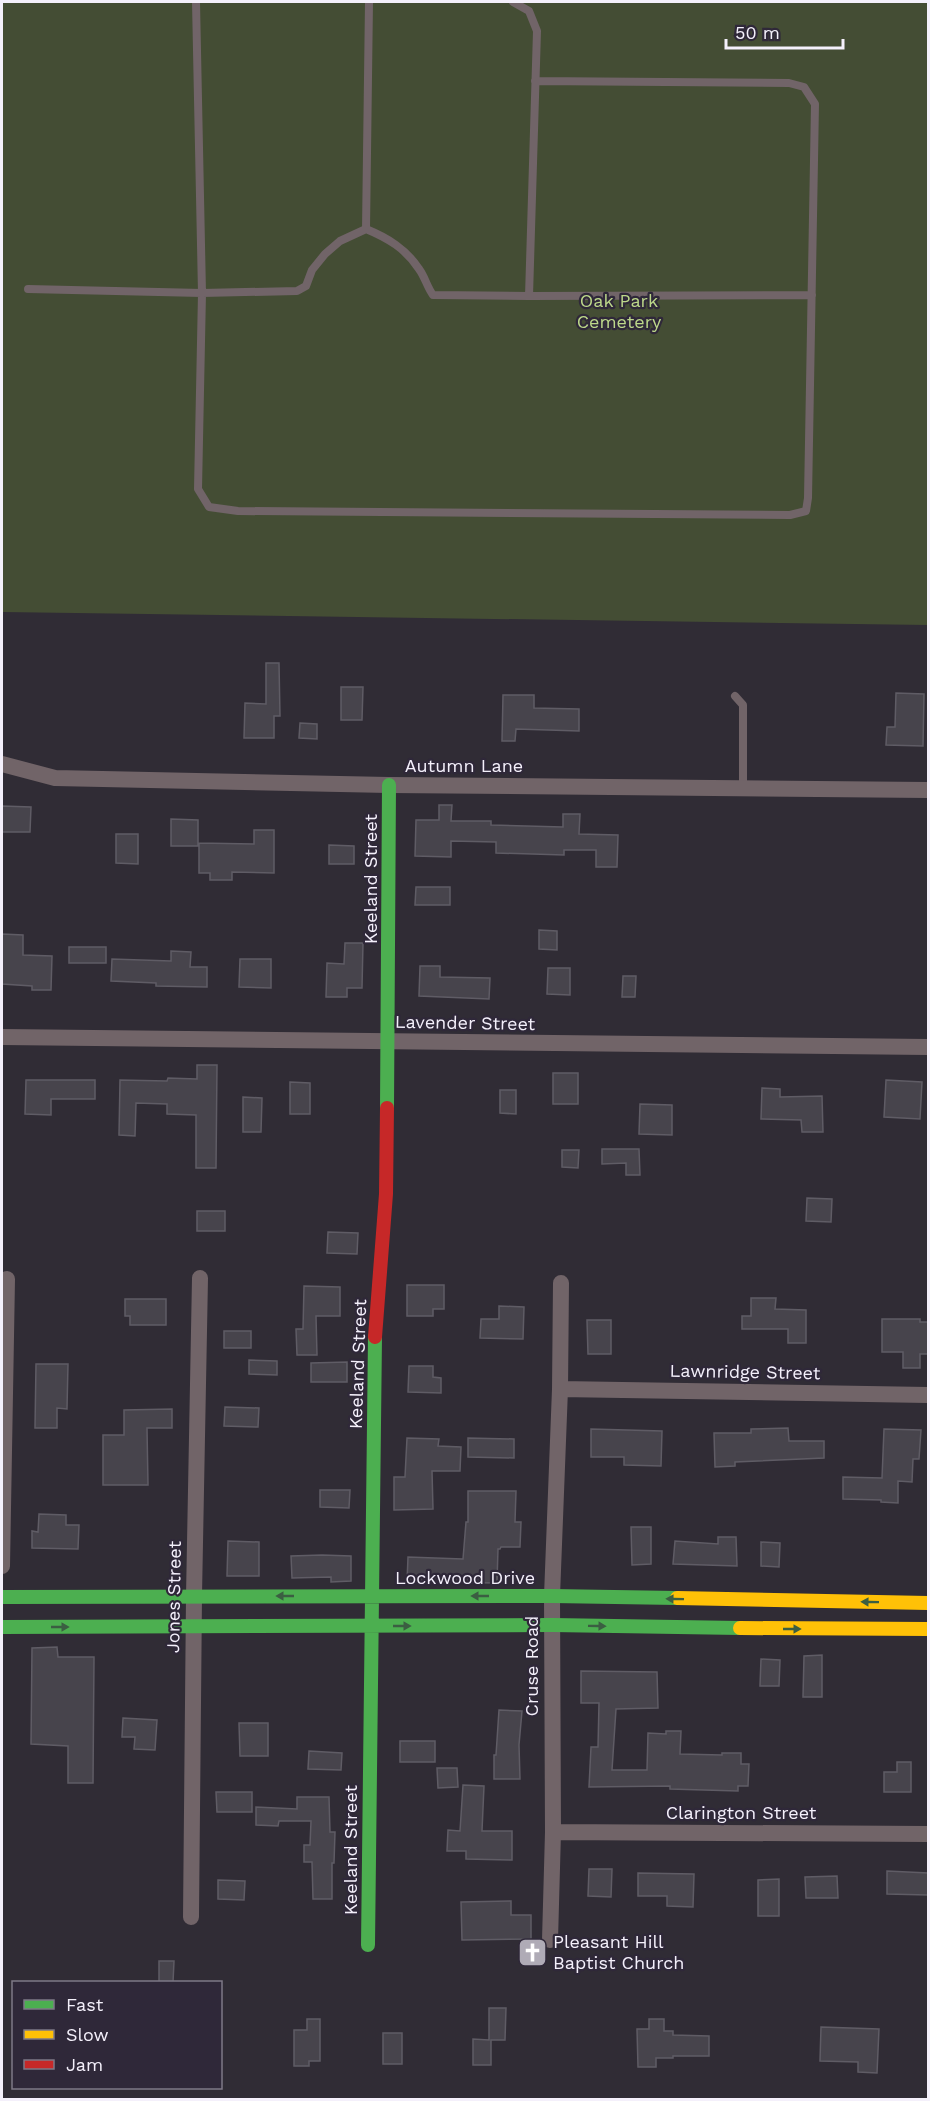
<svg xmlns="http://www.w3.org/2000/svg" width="930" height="2101" font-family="'Work Sans',sans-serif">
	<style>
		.green { fill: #444d34 }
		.building { fill: #47444c; stroke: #5f5c65; stroke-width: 1.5 }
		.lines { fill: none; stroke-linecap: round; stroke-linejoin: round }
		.lane { stroke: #716468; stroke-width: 8 }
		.street { stroke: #716468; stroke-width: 16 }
		.fast { stroke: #4caf50; stroke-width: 14 }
		.slow { stroke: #ffc107; stroke-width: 14 }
		.jam { stroke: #c62828; stroke-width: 14 }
		.oneway { fill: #3b5e42 }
		.labels { text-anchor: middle; stroke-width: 4.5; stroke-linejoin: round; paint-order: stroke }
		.park-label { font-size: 18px; fill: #bdd88a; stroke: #2f2839 }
		.street-label { font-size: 18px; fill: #f4f0fb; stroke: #2f2839 }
		.poi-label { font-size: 18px; fill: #f4f0fb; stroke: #2f2839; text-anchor: start }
	</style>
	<rect width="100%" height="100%" fill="#302c35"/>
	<path class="green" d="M2 2H928V625L2 612Z"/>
	<path class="building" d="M266 663H279L280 716H274V738H244L245 703 266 704Z
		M341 687H363L362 720H341Z
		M896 693 924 694 923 746 886 745 887 727H895Z
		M503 695H534V708L579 709V731L516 729 515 741H502Z
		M300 723 317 724V739L299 738Z
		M439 805H452L451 821H491V825L563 827V814H580L579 834 618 835 617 867H596V850H564V855L496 853V842L451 841V857L415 856 416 820H439Z
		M2 806 31 807 30 832H2Z
		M171 819 198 820V846H171Z
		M254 830H274V873L232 872V880H210V873H199V843L254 844Z
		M116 834H138V864L116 863Z
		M329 845 354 846V864H329Z
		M416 887H450V905H415Z
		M539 930 557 931V950L539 949Z
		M2 934 23 935V955L52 956 51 990H32V986L2 984Z
		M345 943H363L362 988H347V997H326L327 963 344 964Z
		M69 947H106V963H69Z
		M171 951 191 952 190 967H207V987L156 986V983L111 981 112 959 171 961Z
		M240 959H271V988L239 987Z
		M420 966H440V977L490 978 489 999 419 996Z
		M548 968H570V995L547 994Z
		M623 976H636L635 997H622Z
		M197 1065H217L216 1168H196V1115L167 1114V1104L136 1103 135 1136 119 1135 120 1080 167 1081 168 1078 197 1079Z
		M553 1073H578V1104H553Z
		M26 1080H95V1099H51V1115L25 1114Z
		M886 1080 922 1082 920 1119 884 1117Z
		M290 1082 310 1083V1114H290Z
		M762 1088 780 1089V1097L822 1096 823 1132H802L801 1120 761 1119Z
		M500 1090H516V1114L500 1113Z
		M243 1097 262 1098 261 1132H243Z
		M640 1104 672 1105V1135L639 1134Z
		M602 1149H639L640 1175H626V1163L602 1164Z
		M562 1150H579L578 1168 562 1167Z
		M807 1198 832 1199 831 1222 806 1221Z
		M197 1211H225V1231H197Z
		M328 1232 358 1233 357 1254 327 1253Z
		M407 1285H444V1309H433V1316H407Z
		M304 1286 340 1287V1316H316L317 1355H297L296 1329H303Z
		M751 1298H776L775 1309 806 1310V1343H788V1329H742V1316H751Z
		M125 1299H166V1325H130V1316H125Z
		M499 1306 524 1307 523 1339 480 1338 481 1319H499Z
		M882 1319H920V1322H928V1354H920V1368H903V1352H882Z
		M587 1320H611V1354H588Z
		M224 1331H251V1348H224Z
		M249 1360 277 1361V1375L249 1374Z
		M347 1362V1382H311V1363Z
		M36 1364H68L67 1409 57 1408V1428H35Z
		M409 1366H433V1377L441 1378V1393L408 1392Z
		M225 1407 259 1408 258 1427 224 1426Z
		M172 1409V1428H147L148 1485H103V1435H124V1410Z
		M788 1428 789 1441H824V1458L735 1462V1466L715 1467 714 1433H751V1429Z
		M591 1429 662 1431 661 1466 624 1465V1457H591Z
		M884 1429 921 1430 919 1459H913L912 1482 898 1481V1503L881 1502V1500L843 1499V1477L882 1478Z
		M407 1438 439 1439 438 1446 461 1447 460 1471H432L433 1509 394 1510V1477H405Z
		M468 1438 514 1439V1458L468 1457Z
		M320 1490H350L349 1508 320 1507Z
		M468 1491H516L515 1522H521L520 1547H501L500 1549H498L497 1583 407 1582 408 1557 463 1559 466 1522H468Z
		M39 1514 66 1515V1525H79L78 1549 32 1548V1531L38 1532Z
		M631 1527H651V1564L632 1565Z
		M718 1537H736L737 1566 673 1564 675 1541 718 1544Z
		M228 1541 259 1542V1576H227Z
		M761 1542 780 1543 779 1567 761 1566Z
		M322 1555 351 1556V1581L331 1582V1577L292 1578 291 1556Z
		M57 1647 58 1657H94L93 1783H68V1746L31 1744 32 1648Z
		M822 1655V1697H803L804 1656Z
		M761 1659 780 1660 779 1686H760Z
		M581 1671 657 1672 658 1708 616 1709 612 1770H647L648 1733 666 1734V1731H681L680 1754 722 1755V1753H741V1764H749L748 1786H738V1791L670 1789V1786L589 1787 591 1747H598L599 1703H581Z
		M499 1710 522 1711 519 1745 520 1779H494V1755H496Z
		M123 1718 157 1720 155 1750 134 1749 135 1737H122Z
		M239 1723H268V1756H240Z
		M400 1741H435V1762H400Z
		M309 1751 342 1753 341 1770 308 1769Z
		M897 1762H911V1792H884V1772H897Z
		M437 1768H457L458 1787 438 1788Z
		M463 1785 484 1786 482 1831H512V1860L466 1859V1851H447L448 1830 460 1831Z
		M216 1792H252V1812H217Z
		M297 1797H329L330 1832H335L334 1863H332V1899H313L312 1862H304V1845H310L311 1821H279L278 1826 256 1825V1807L297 1809Z
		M589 1869H612L611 1897 588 1896Z
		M887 1871 928 1873V1895L887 1894Z
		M638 1873 694 1874 693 1907 667 1906V1896H638Z
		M837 1876 838 1898H806L805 1877Z
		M779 1879V1916H758V1880Z
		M218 1880 245 1881 244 1900 218 1899Z
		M511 1901V1915H531V1939L462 1940 461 1902Z
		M159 1961H174L173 1983H159Z
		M489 2008H506L505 2040H491V2065H473V2039L489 2040Z
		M307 2019H320V2061H309V2066H294V2030H307Z
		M649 2019H664V2031H673V2035L709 2036V2056H673V2058H656V2067H638L637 2029H649Z
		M821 2027 879 2029 877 2073 858 2072V2062L820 2061Z
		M383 2033H402V2064H383Z"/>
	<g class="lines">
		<path class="lane" d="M196 2 202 293 198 489 209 507 238 511 790 515 806 511 808 498 815 104 804 87 789 83 535 81
			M513 2 529 11 537 31 529 296
			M366 229 369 2
			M28 289 202 293 297 291 306 286 312 270 325 254 340 241 366 229C388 238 406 249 419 269 425 277 427 287 433 295L529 296 812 295
			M735 696 743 705V787"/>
		<path class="street" d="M2 764 55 778 389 785 928 790
			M2 1037 928 1047
			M560 1389 928 1395
			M2 1566 7 1279
			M553 1832 928 1834
			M191 1917 194 1596 200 1278
			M550 1940 553 1832 552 1596 560 1389 561 1283"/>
		<path class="fast" d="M387 1108 389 785
			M2 1597 552 1596 677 1598
			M2 1627 552 1625 740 1628
			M368 1945 375 1337"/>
		<path class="slow" d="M677 1598 928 1603
			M740 1628 928 1629"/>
		<path class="jam" d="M375 1337 386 1194 387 1108"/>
	</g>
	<defs><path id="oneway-solid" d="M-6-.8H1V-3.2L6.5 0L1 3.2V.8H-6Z" transform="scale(1.5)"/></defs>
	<g class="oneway">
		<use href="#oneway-solid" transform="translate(285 1596) rotate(-180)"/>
		<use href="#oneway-solid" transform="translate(480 1596) rotate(-180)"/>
		<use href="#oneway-solid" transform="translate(675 1599) rotate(-179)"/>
		<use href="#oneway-solid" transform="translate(870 1602) rotate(-179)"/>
		<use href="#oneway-solid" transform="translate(402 1626)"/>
		<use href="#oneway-solid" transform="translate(597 1626) rotate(1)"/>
		<use href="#oneway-solid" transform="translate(60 1627)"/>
		<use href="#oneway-solid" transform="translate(792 1629)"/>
	</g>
	<defs>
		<symbol id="church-square" viewBox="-11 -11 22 22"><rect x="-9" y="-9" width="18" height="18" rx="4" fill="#afabb6" stroke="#2f2839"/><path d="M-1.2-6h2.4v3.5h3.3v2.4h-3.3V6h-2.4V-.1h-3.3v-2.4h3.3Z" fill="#fff"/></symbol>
	</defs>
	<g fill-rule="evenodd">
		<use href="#church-square" x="516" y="1936" width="33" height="33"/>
	</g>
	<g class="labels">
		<g class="park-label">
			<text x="619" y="307">Oak Park<tspan x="619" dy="21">Cemetery</tspan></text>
		</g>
		<g class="street-label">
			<text x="464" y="772">Autumn Lane</text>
			<text transform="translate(371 879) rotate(-90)" y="6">Keeland Street</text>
			<text transform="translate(465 1023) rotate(1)" y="6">Lavender Street</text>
			<text transform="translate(358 1364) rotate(-88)" y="6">Keeland Street</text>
			<text transform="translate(745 1372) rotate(1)" y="6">Lawnridge Street</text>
			<text x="465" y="1584">Lockwood Drive</text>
			<text transform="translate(174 1597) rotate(-89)" y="6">Jones Street</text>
			<text transform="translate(532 1666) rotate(-90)" y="6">Cruse Road</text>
			<text x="741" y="1819">Clarington Street</text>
			<text transform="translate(351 1850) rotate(-90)" y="6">Keeland Street</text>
		</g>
		<g class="poi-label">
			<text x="553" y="1948">Pleasant Hill<tspan x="553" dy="21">Baptist Church</tspan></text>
		</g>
	</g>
	<rect width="930" height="2101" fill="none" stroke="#f4f0fb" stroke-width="6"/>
	<rect x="12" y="1981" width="210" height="108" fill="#2f2839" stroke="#7e7887" stroke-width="1.5"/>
	<rect x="24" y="2000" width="30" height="9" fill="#4caf50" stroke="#7e7887" stroke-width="1.5"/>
	<text x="66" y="2011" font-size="18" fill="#f4f0fb">Fast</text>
	<rect x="24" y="2030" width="30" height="9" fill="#ffc107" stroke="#7e7887" stroke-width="1.5"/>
	<text x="66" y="2041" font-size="18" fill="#f4f0fb">Slow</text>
	<rect x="24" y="2060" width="30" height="9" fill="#c62828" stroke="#7e7887" stroke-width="1.5"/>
	<text x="66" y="2071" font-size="18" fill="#f4f0fb">Jam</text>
	<path d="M726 39v9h117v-9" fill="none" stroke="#f4f0fb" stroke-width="3"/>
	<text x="735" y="39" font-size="18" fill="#f4f0fb" stroke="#2f2839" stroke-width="4.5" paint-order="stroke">50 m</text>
</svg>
